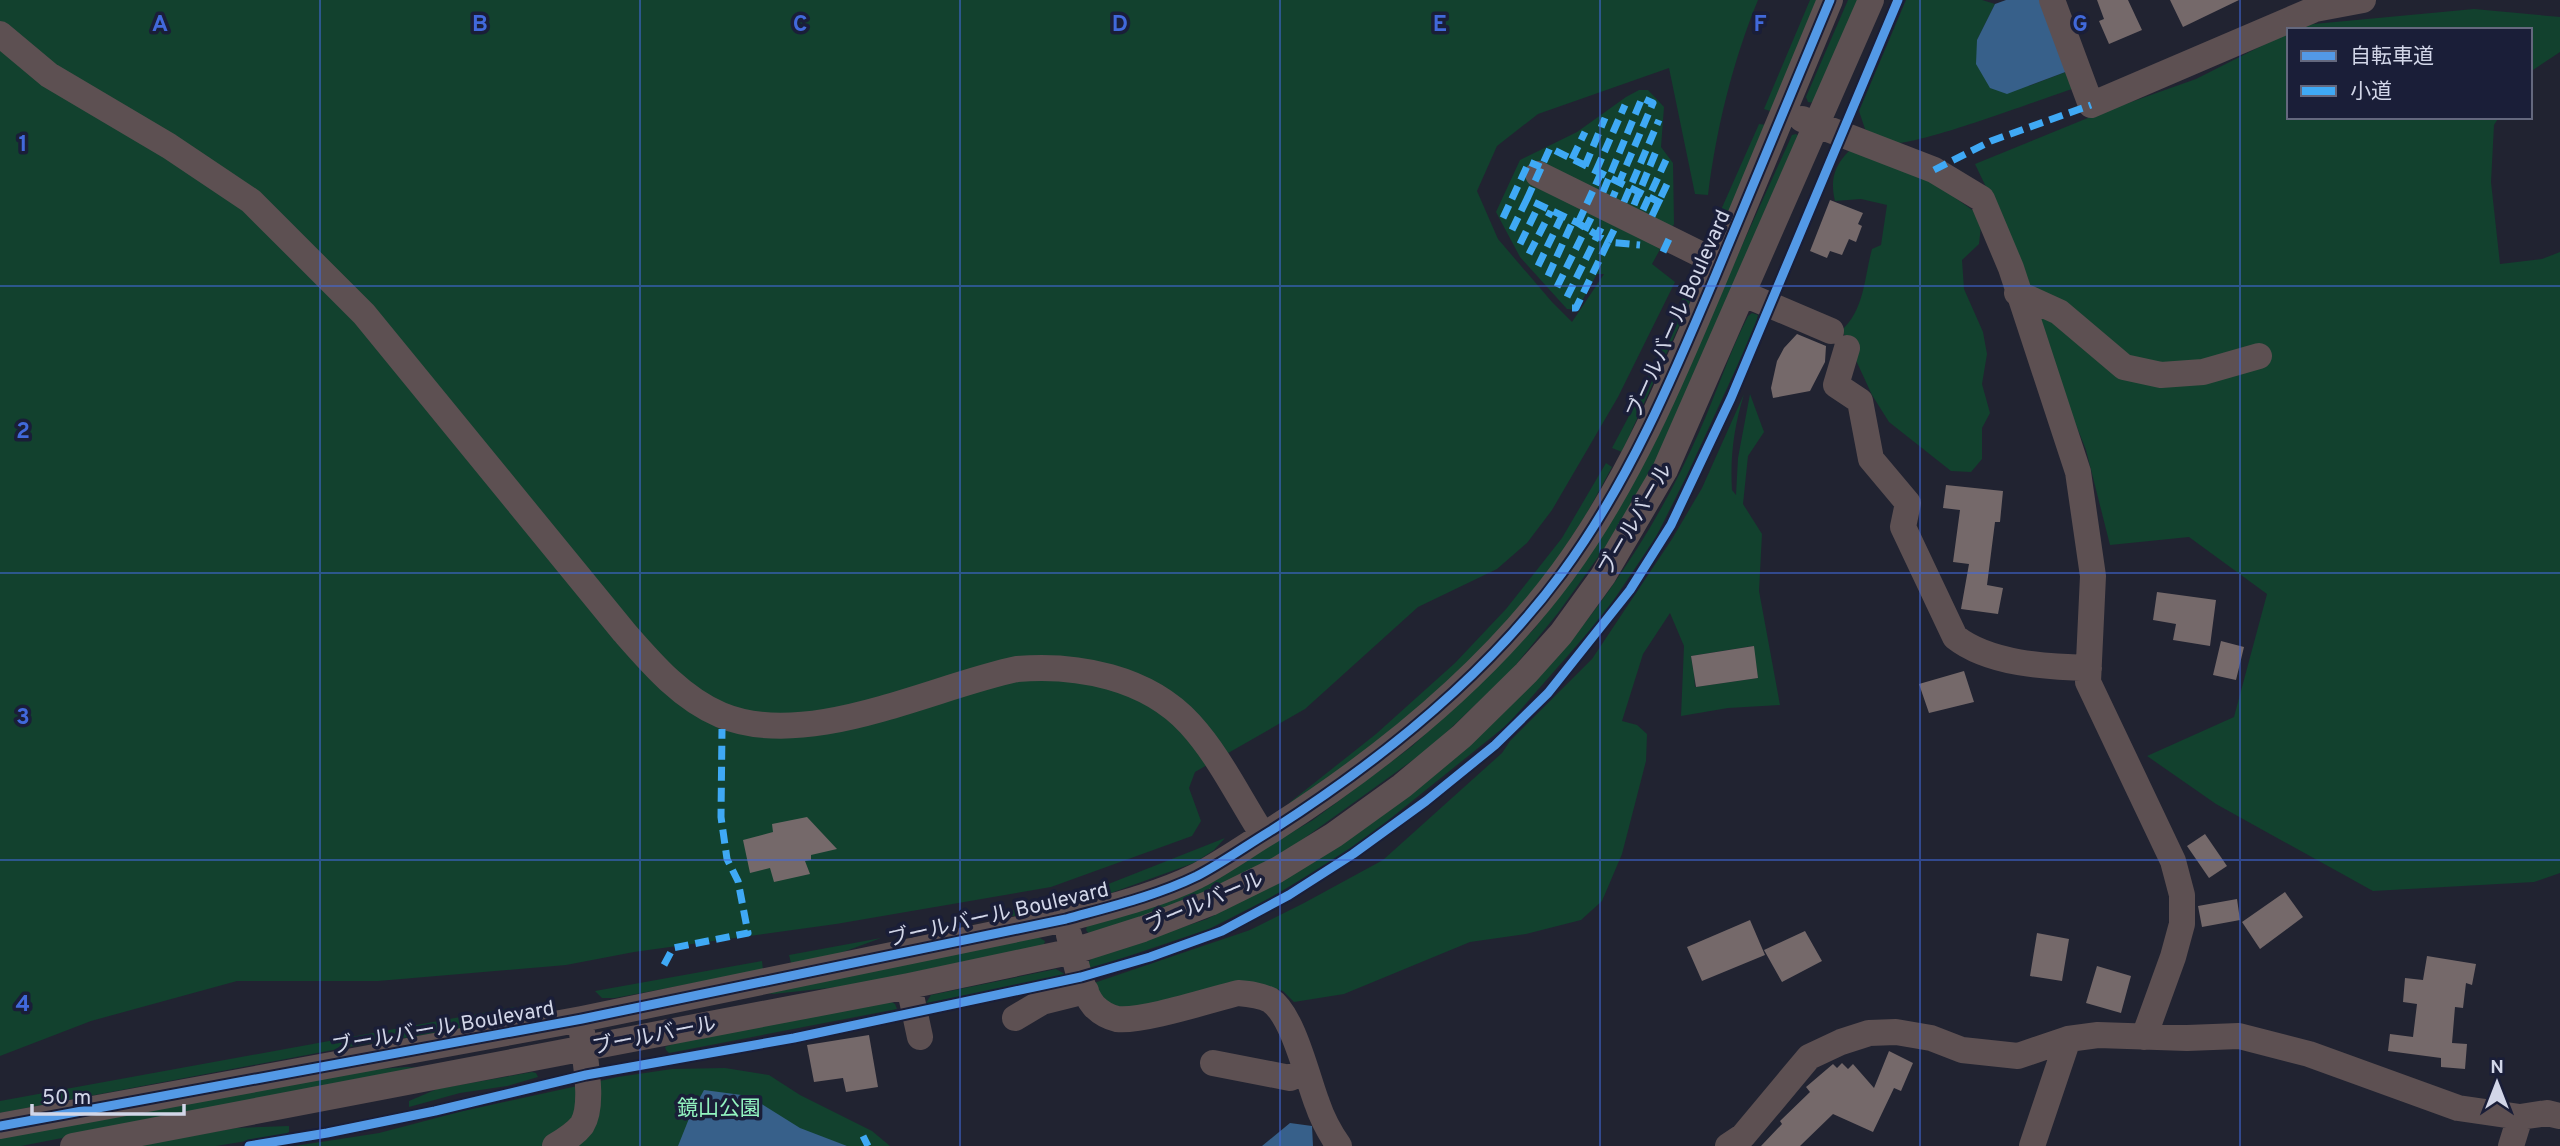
<svg xmlns="http://www.w3.org/2000/svg" width="2560" height="1146" font-family="Overpass,'Noto Sans JP',sans-serif">
	<style>
		.green { fill: #12412e; fill-rule: evenodd }
		.water { fill: #37608a }
		.building { fill: #75696a }
		.lines { fill: none; stroke-linecap: round; stroke-linejoin: round }
		.minor { stroke: #5d5052; stroke-width: 26 }
		.quiet { stroke: #3fa9f5; stroke-width: 7; stroke-dasharray: 14 7; stroke-linecap: butt }
		.cycleway-casing { stroke: #1a1e38; stroke-width: 13 }
		.cycleway { stroke: #5399e6; stroke-width: 9 }
		.grid { fill: none; stroke: #4169db; stroke-width: 2; stroke-opacity: 0.55 }
		.labels { text-anchor: middle; stroke-width: 7; stroke-linejoin: round; paint-order: stroke }
		.street-label { font-size: 21px; fill: #d2d6e8; stroke: #1a1e38 }
		.park-label { font-size: 21px; fill: #93f4c0; stroke: #1a1e38 }
		.grid-label { font-size: 23px; text-anchor: middle; font-weight: bold; fill: #4169db; stroke: #1a1e38; stroke-width: 7; stroke-linejoin: round; paint-order: stroke }
	</style>
	<rect width="100%" height="100%" fill="#212331"/>
	<path class="green" d="M0 0H1758C1733 60 1716 130 1708 195L1695 194 1669 68 1538 114 1497 146 1477 191 1498 239 1552 302 1572 322 1604 274H1597L1577 310 1567 309 1520 257 1496 212 1520 160 1577 132 1626 97 1639 90H1648L1664 107 1661 147 1673 163 1674 224 1652 264 1675 282 1618 397 1552 510 1527 543 1497 569 1418 607 1305 709 1195 772 1189 788 1201 821 1192 836 1051 887 836 924 634 952 566 965 378 981H237L91 1021 0 1056Z
		M1810 0H1822L1773 112 1764 109Z
		M1848 0H1860L1814 103 1808 102 1806 97Z
		M1906 0H1982L1995 4 1977 40 2029 86 2068 71 2075 88C2044 98 1911 149 1889 143 1881 140 1873 133 1865 129L1859 111Z
		M2474 9 2560 17V52L2530 72V30H2293L2303 25Z
		M2289 32V117H2499L2494 125 2491 182 2500 264 2542 259 2560 252V873L2534 882 2373 891 2216 804 2147 756 2234 717 2267 594 2189 537 2110 545 2086 450 2059 382 1996 208 1975 164 2100 113 2196 79Z
		M1759 124 1767 125 1714 249 1705 246Z
		M1796 134 1800 137 1651 475 1616 532 1558 613 1510 672 1431 747 1281 855 1219 888 1155 914 1089 934 1086 930 1087 925 1229 869 1313 820 1411 747 1466 697 1535 628 1582 562 1640 471 1792 135Z
		M1849 151 1915 169 1982 217 1979 244 1962 260 1964 289 1983 332 1987 354 1982 384 1990 413 1982 428V459L1971 472 1951 471 1889 422 1872 395 1842 330C1865 308 1864 278 1872 249L1881 245 1887 205 1861 199 1835 201C1830 180 1834 166 1849 151Z
		M1695 270 1702 275 1622 452 1612 448 1639 397Z
		M1752 313 1758 315 1756 325 1688 473 1656 537 1605 613 1508 724 1350 851 1268 899 1209 929 1087 970 1088 963 1093 957 1207 919 1264 889 1551 664C1612 594 1663 515 1700 430 1717 392 1729 353 1748 316Z
		M1744 394C1734 427 1730 456 1732 490L1736 495 1738 458 1750 394 1764 432 1748 456 1743 504 1762 534 1759 591 1780 705 1728 708 1681 716 1684 646 1670 613 1643 654 1622 721 1637 725 1647 734 1646 761 1622 854 1602 901 1581 920 1526 934 1470 942 1344 994 1294 1002 1283 991 1260 984 1128 1010 1101 1000 1094 983 1250 930 1304 903 1383 860 1502 753 1510 741 1592 659 1672 539 1702 488ZM1753 646 1755 661 1693 669 1691 656ZM1756 664 1758 678 1695 687 1694 673Z
		M1606 463 1612 467 1587 513 1558 558 1517 611 1444 687 1304 800 1289 803 1376 734 1455 663 1506 609 1562 538Z
		M1225 838 1214 850 1194 863 1064 910 1024 916H988L1078 896Z
		M1038 937 1045 941 1044 945 847 986 773 994 760 992Z
		M881 938 835 955 791 963 789 955Z
		M762 961 763 970 615 998H602L595 991Z
		M1056 969 1068 976 926 1003 931 995Z
		M890 1001 895 1004 897 1009 669 1053 666 1050 665 1047 681 1041Z
		M515 1007V1014L453 1030 354 1046 0 1113V1101Z
		M407 1067 421 1068 21 1146H0V1137L346 1071Z
		M725 1068 769 1075 800 1095 872 1131 890 1146H295L379 1133 463 1111 618 1077 672 1069Z
		M532 1072 536 1073 538 1077 507 1086 460 1093 409 1107V1101L437 1089Z
		M289 1126V1132L285 1135 216 1146H134L236 1128Z"/>
	<path class="water" d="M2006 0H2043L2068 71 2007 94 1990 88 1976 64 1977 40 1995 4Z
		M704 1090 749 1096 800 1128 847 1146H678L690 1116Z
		M1290 1123 1312 1126 1313 1146H1262Z"/>
	<path class="building" d="M2097 0H2128L2142 30 2109 44 2099 21 2104 19Z
		M2170 0H2239L2183 27Z
		M1830 200 1863 213 1858 224 1862 226 1856 242 1849 239 1842 255 1830 251 1827 258 1810 251Z
		M1797 334 1826 346 1825 362 1810 391 1773 398 1771 388 1777 361 1784 348Z
		M1946 485 2003 491 2000 522H1995L1987 585 2003 588 1998 614 1961 609 1969 564 1953 562 1960 510 1943 508Z
		M2157 592 2216 600 2210 646 2173 640 2176 624 2153 620Z
		M2221 641 2244 647 2236 680 2213 675Z
		M1754 646 1758 678 1696 687 1691 656Z
		M1964 671 1974 702 1929 713 1919 684Z
		M807 817 837 849 811 855V860L805 861 810 874 774 882 770 868 750 873 743 840 773 832 772 824Z
		M2205 834 2227 866 2209 878 2187 846Z
		M2285 892 2303 917 2260 949 2242 922Z
		M2237 899 2240 920 2202 927 2198 906Z
		M1750 920 1765 955 1702 981 1687 947Z
		M1805 931 1822 961 1782 982 1764 950Z
		M2037 933 2069 939 2062 981 2030 976Z
		M2427 956 2476 964 2472 985 2466 983 2463 1008 2455 1007 2452 1043 2467 1044 2465 1069 2441 1067V1058L2388 1051 2390 1034 2413 1037 2417 1004 2403 1002 2405 978 2423 980Z
		M2097 966 2131 976 2121 1013 2086 1003Z
		M869 1035 878 1087 846 1092 843 1078 814 1082 807 1045Z
		M1889 1051 1913 1063 1901 1091 1894 1088 1873 1132 1833 1114 1800 1146H1761L1782 1124 1780 1121 1810 1092 1806 1087 1833 1064 1837 1068 1842 1063 1848 1069 1853 1064 1874 1088Z"/>
	<g class="lines">
		<path class="minor" d="M2052 0 2091 105 2315 9 2363 0
			M0 34 49 75 169 146 251 201 364 314 624 632C652 664 681 698 721 715 807 751 931 687 1017 669 1077 664 1147 677 1190 724 1220 757 1239 798 1263 835
			M1802 119 1934 170 1982 199 2011 268 2078 472 2093 576 2088 682 2173 861 2182 895V924L2173 957 2144 1037
			M1538 174 1720 264
			M2017 293 2059 312 2124 367 2161 375 2203 372 2259 356
			M1744 294 1831 331
			M1847 348 1836 385 1860 401 1871 459 1908 503 1903 527 1955 637C1989 664 2047 667 2089 668
			M1069 935C1075 957 1079 987 1094 1006 1100 1012 1108 1017 1117 1019 1142 1022 1210 1000 1238 993 1249 994 1260 995 1270 1000 1293 1015 1307 1077 1317 1103 1322 1118 1330 1133 1339 1146
			M909 986 920 1037
			M1015 1018 1042 1002 1086 991
			M1213 1063 1290 1078 1306 1071
			M0 1126 582 1019 1066 919C1109 907 1156 896 1197 876 1222 863 1247 845 1272 830 1380 761 1485 677 1562 573 1630 481 1675 372 1719 267 1756 178 1793 89 1830 0
			M73 1146 909 986 1074 951 1143 929 1210 903 1277 870 1334 835 1402 786 1462 736 1526 673 1561 634 1603 576 1665 470 1871 0
			M555 1146C565 1140 575 1134 582 1125 595 1104 584 1056 582 1032
			M1728 1146 1743 1136 1809 1057 1841 1042 1869 1033 1896 1032 1931 1038 1962 1050 2018 1056 2068 1039 2098 1035 2187 1038 2239 1036 2309 1054 2458 1108 2520 1117 2547 1113 2560 1116
			M2032 1146 2068 1039
			M2511 1146 2520 1117"/>
		<path class="quiet" d="M1572 159 1585 132
			M1585 166 1605 118
			M1934 170 1991 141 2091 105
			M1596 171 1625 105
			M1603 192 1642 98 1653 103 1613 197
			M1624 202 1659 120
			M1634 205 1657 149
			M1643 210 1666 160
			M1652 216 1670 178
			M1503 218 1529 162 1541 167
			M1578 223 1601 173
			M1512 230 1527 199
			M1614 230 1608 242 1640 245
			M1520 244 1539 205
			M1663 252 1669 239
			M1529 254 1551 211
			M1538 266 1562 216
			M1548 276 1573 221
			M1557 287 1592 216
			M1567 297 1603 224
			M1572 308H1576L1608 242 1578 223 1527 199 1550 148 1667 206
			M664 965 673 948 748 933 738 881 727 859 721 817 722 729
			M863 1136 868 1146"/>
		<defs>
			<path id="cycleway" d="M0 1126 582 1019 1066 919C1109 907 1156 896 1197 876 1222 863 1247 845 1272 830 1380 761 1485 677 1562 573 1630 481 1675 372 1719 267 1756 178 1793 89 1830 0
				M249 1146 327 1133 435 1111 586 1075 794 1038 1081 977 1150 957 1222 931 1289 895 1353 854 1426 801 1495 745 1548 693 1630 590 1671 525 1731 398 1898 0"/>
		</defs>
		<use href="#cycleway" class="cycleway-casing"/>
		<use href="#cycleway" class="cycleway"/>
	</g>
	<path class="grid" d="M320 0V1146M640 0V1146M960 0V1146M1280 0V1146M1600 0V1146M1920 0V1146M2240 0V1146M0 286H2560M0 573H2560M0 860H2560"/>
	<g class="labels">
		<g class="street-label">
			<text transform="translate(1678 314) rotate(-66)" y="7">ブールバール Boulevard</text>
			<text transform="translate(1635 519) rotate(-60)" y="7">ブールバール</text>
			<text transform="translate(1204 902) rotate(-23)" y="7">ブールバール</text>
			<text transform="translate(998 914) rotate(-13)" y="7">ブールバール Boulevard</text>
			<text transform="translate(443 1027) rotate(-10)" y="7">ブールバール Boulevard</text>
			<text transform="translate(654 1035) rotate(-11)" y="7">ブールバール</text>
		</g>
		<g class="park-label">
			<text x="719" y="1115">鏡山公園</text>
		</g>
	</g>
	<g class="grid-label">
		<text x="160" y="31">A</text>
		<text x="480" y="31">B</text>
		<text x="800" y="31">C</text>
		<text x="1120" y="31">D</text>
		<text x="1440" y="31">E</text>
		<text x="1760" y="31">F</text>
		<text x="2080" y="31">G</text>
		<text x="23" y="151">1</text>
		<text x="23" y="438">2</text>
		<text x="23" y="724">3</text>
		<text x="23" y="1011">4</text>
	</g>
	<rect x="2287" y="28" width="245" height="91" fill="#1a1e38" stroke="#64687e" stroke-width="2"/>
	<rect x="2301" y="51" width="35" height="10" fill="#5399e6" stroke="#64687e" stroke-width="2"/>
	<text x="2350" y="63" font-size="21" fill="#d2d6e8">自転車道</text>
	<rect x="2301" y="86" width="35" height="10" fill="#3fa9f5" stroke="#64687e" stroke-width="2"/>
	<text x="2350" y="98" font-size="21" fill="#d2d6e8">小道</text>
	<g transform="translate(2497 1083)" stroke="#1a1e38" stroke-width="5" paint-order="stroke">
	<path d="M0-5L12 26L0 18L-12 26Z" fill="#d2d6e8"/>
	<text y="-10" font-size="19" font-weight="bold" text-anchor="middle" fill="#d2d6e8">N</text>
	</g>
	<path d="M32 1104v10h152v-10" fill="none" stroke="#d2d6e8" stroke-width="3.5"/>
	<text x="42" y="1104" font-size="21" fill="#d2d6e8" stroke="#1a1e38" stroke-width="5" paint-order="stroke">50 m</text>
</svg>
